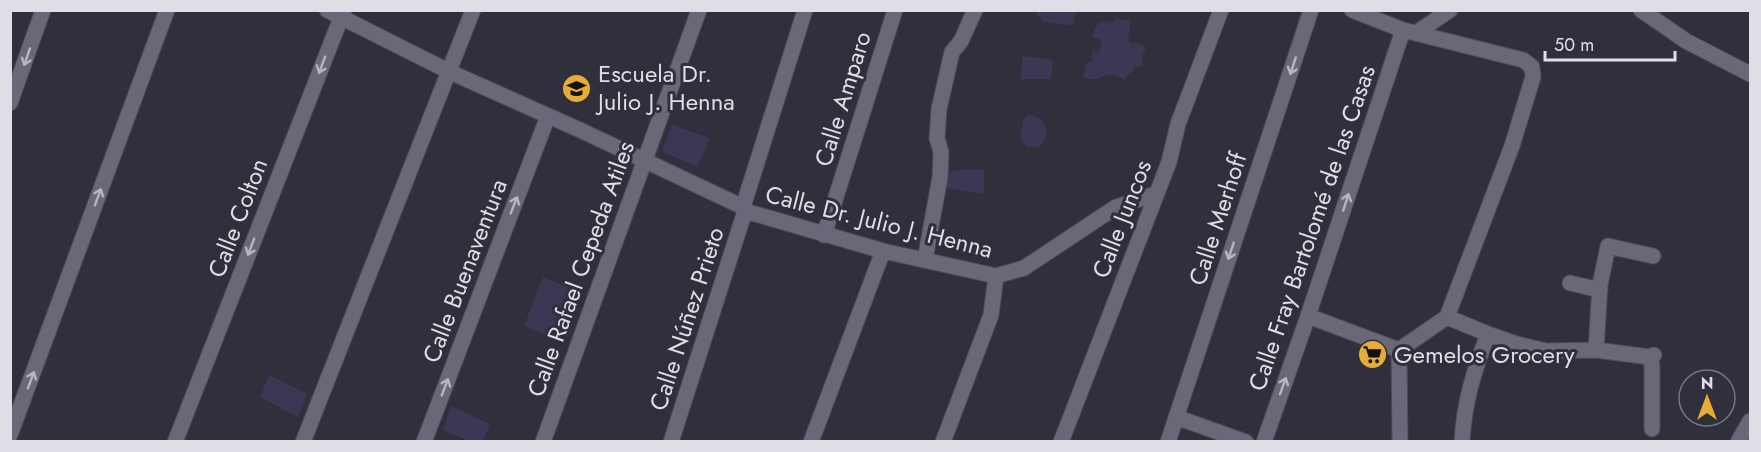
<svg xmlns="http://www.w3.org/2000/svg" width="1761" height="452" font-family="Jost,sans-serif">
	<style>
		.green { fill: #3c3754 }
		.lines { fill: none; stroke-linecap: round; stroke-linejoin: round }
		.minor-casing { stroke: #4c4b56; stroke-width: 17 }
		.tertiary-casing { stroke: #4c4b56; stroke-width: 17 }
		.minor { stroke: #6a6878; stroke-width: 15 }
		.tertiary { stroke: #6a6878; stroke-width: 15 }
		.oneway { stroke: #b6b5c0 }
		.labels { text-anchor: middle; stroke-width: 6; stroke-linejoin: round; paint-order: stroke }
		.poi-label { font-size: 24px; fill: #dfdee7; stroke: #302f3c; text-anchor: start }
		.street-label { font-size: 24px; fill: #dfdee7; stroke: #302f3c }
	</style>
	<rect width="100%" height="100%" fill="#302f3c"/>
	<path class="green" d="M1074 11 1076 12 1073 24 1068 25 1043 22 1037 15 1036 11Z
		M1115 18 1131 21 1128 41 1134 44 1135 42 1146 48 1142 56 1143 63 1140 67H1135L1130 75 1128 74 1124 80C1119 78 1114 74 1109 75 1097 76 1099 82 1083 78L1087 62H1092L1093 59 1092 57V51L1099 52 1102 40 1092 37 1096 26 1102 21 1114 22Z
		M1023 56 1052 60 1053 63 1051 79H1020Z
		M1028 114C1046 117 1054 136 1038 147H1027L1020 138 1024 118 1027 117Z
		M672 125 710 138 697 167 662 151Z
		M979 169 984 170V194L946 188 947 171Z
		M543 277 582 293 564 343 524 326Z
		M269 375 307 394 298 417 260 397Z
		M451 406 490 424 483 441H469L443 430Z"/>
	<g class="lines">
		<defs>
			<path id="minor" d="M327 10 450 72 580 130 743 207 745 211 883 251 996 276 1024 268 1116 207 1155 194
				M1352 10 1403 30 1523 60 1532 67 1533 77 1512 146 1447 317 1399 350 1400 442
				M1641 10 1686 41 1750 74
				M1416 33 1450 10
				M10 103 43 10
				M743 207 805 10
				M824 235 895 10
				M925 260 940 177 941 152 937 138 939 109 952 52 961 41 975 10
				M1570 283 1600 290
				M1308 316 1399 350
				M1447 317 1488 334 1517 344 1546 351 1596 350 1650 357 1654 355
				M1596 350 1600 285 1608 246 1653 256
				M1650 357 1652 366V429
				M1176 417 1246 442
				M10 435 167 10
				M175 442 344 10
				M424 442 548 116
				M543 442 699 10
				M671 442 745 211
				M811 442 883 251
				M943 442 991 315 996 276
				M1061 442 1169 162 1178 124 1221 10
				M1168 442 1311 10
				M1264 442 1308 316 1403 30
				M1462 442C1464 402 1474 371 1488 334
				M1738 442 1750 421"/>
			<path id="tertiary" d="M303 442 473 10"/>
		</defs>
		<use href="#minor" class="minor-casing"/>
		<use href="#tertiary" class="tertiary-casing"/>
		<use href="#minor" class="minor"/>
		<use href="#tertiary" class="tertiary"/>
	</g>
	<defs><path id="oneway-shaft" d="M-6 0H5M1.5-3L5.5 0L1.5 3" fill="none" stroke-width="1.6" stroke-linecap="round" stroke-linejoin="round" transform="scale(1.5)"/></defs>
	<g class="oneway">
		<use href="#oneway-shaft" transform="translate(27 57) rotate(109)"/>
		<use href="#oneway-shaft" transform="translate(322 65) rotate(111)"/>
		<use href="#oneway-shaft" transform="translate(1293 66) rotate(108)"/>
		<use href="#oneway-shaft" transform="translate(98 197) rotate(-70)"/>
		<use href="#oneway-shaft" transform="translate(1346 202) rotate(-72)"/>
		<use href="#oneway-shaft" transform="translate(514 205) rotate(-69)"/>
		<use href="#oneway-shaft" transform="translate(251 247) rotate(111)"/>
		<use href="#oneway-shaft" transform="translate(1231 251) rotate(108)"/>
		<use href="#oneway-shaft" transform="translate(31 380) rotate(-70)"/>
		<use href="#oneway-shaft" transform="translate(1283 386) rotate(-70)"/>
		<use href="#oneway-shaft" transform="translate(445 387) rotate(-69)"/>
	</g>
	<defs>
		<symbol id="school-disc" viewBox="-11 -11 22 22"><circle r="9.5" fill="#e5ad36" stroke="#302f3c"/><path d="M0-5L7-2L0 1L-7-2ZM-4 1L0 2.5L4 1V4Q0 6-4 4Z" fill="#111"/></symbol>
		<symbol id="supermarket-disc" viewBox="-11 -11 22 22"><circle r="9.5" fill="#e5ad36" stroke="#302f3c"/><path d="M-6-5.5h2.5l.6 2H6L4.5 2H-2.5L-4.4-4H-6ZM-1.5 3.2a1.3 1.3 0 1 0 .1 0ZM3 3.2a1.3 1.3 0 1 0 .1 0Z" fill="#111"/></symbol>
	</defs>
	<g fill-rule="evenodd">
		<use href="#school-disc" x="560" y="72" width="33" height="33"/>
		<use href="#supermarket-disc" x="1356" y="338" width="33" height="33"/>
	</g>
	<g class="labels">
		<g class="poi-label">
			<text x="598" y="82">Escuela Dr.<tspan x="598" dy="28">Julio J. Henna</tspan></text>
			<text x="1394" y="363">Gemelos Grocery</text>
		</g>
		<g class="street-label">
			<text transform="translate(843 99) rotate(-73)" y="8">Calle Amparo</text>
			<text transform="translate(238 218) rotate(-69)" y="8">Calle Colton</text>
			<text transform="translate(1122 219) rotate(-69)" y="8">Calle Juncos</text>
			<text transform="translate(1218 219) rotate(-72)" y="8">Calle Merhoff</text>
			<text transform="translate(879 222) rotate(14)" y="8">Calle Dr. Julio J. Henna</text>
			<text transform="translate(1312 228) rotate(-71)" y="8">Calle Fray Bartolomé de las Casas</text>
			<text transform="translate(581 269) rotate(-70)" y="8">Calle Rafael Cepeda Atiles</text>
			<text transform="translate(465 271) rotate(-69)" y="8">Calle Buenaventura</text>
			<text transform="translate(687 319) rotate(-72)" y="8">Calle Núñez Prieto</text>
		</g>
	</g>
	<rect width="1761" height="452" fill="none" stroke="#dfdee7" stroke-width="24"/>
	<g transform="translate(1707 398)"><circle r="28" fill="#302f3c" stroke="#767580" stroke-width="1.5"/>
	<path d="M0-4.5L10 22L0 15L-10 22Z" fill="#e5ad36"/>
	<text y="-9" font-size="16" font-weight="bold" text-anchor="middle" fill="#dfdee7">N</text>
	</g>
	<path d="M1545 51v9h130v-9" fill="none" stroke="#dfdee7" stroke-width="3"/>
	<text x="1554" y="51" font-size="18" fill="#dfdee7" stroke="#302f3c" stroke-width="4.5" paint-order="stroke">50 m</text>
</svg>
